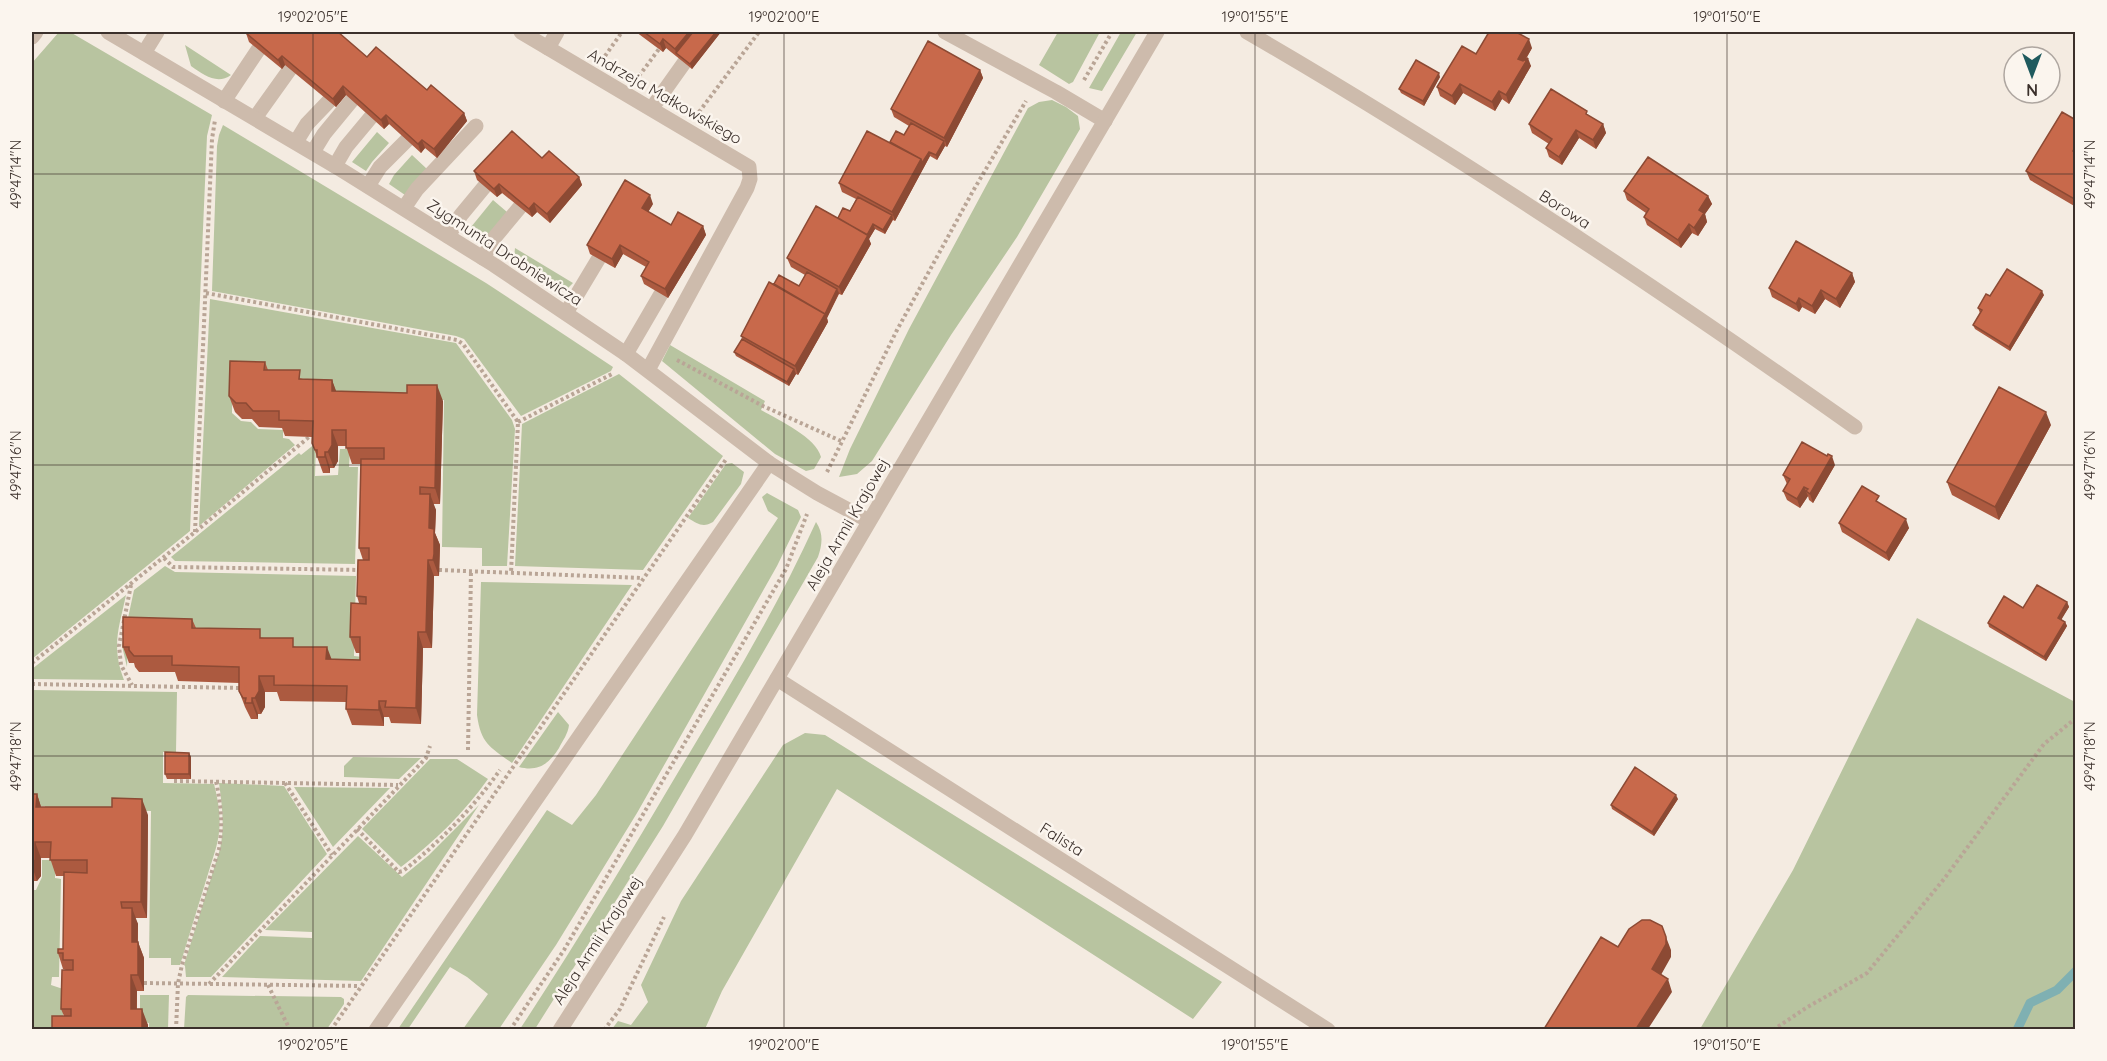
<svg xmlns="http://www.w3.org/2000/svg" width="2107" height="1061" font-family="Quicksand,sans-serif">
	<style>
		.green { fill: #b8c4a0 }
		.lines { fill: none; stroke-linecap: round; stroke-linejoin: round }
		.stream { stroke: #7fb0b2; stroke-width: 9 }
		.path { stroke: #b9a596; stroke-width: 4; stroke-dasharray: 3 3; stroke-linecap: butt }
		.service { stroke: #cdbbac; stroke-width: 15 }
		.minor { stroke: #cdbbac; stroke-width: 15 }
		.tertiary { stroke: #cdbbac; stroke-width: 15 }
		.wall { fill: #ac5a40 }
		.shaded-wall { fill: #8c4a34 }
		.building { fill: #c8694b; stroke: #8c4a34; stroke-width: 1.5 }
		.ticks { fill: none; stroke: #3b302b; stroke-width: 1.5; stroke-opacity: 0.45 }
		.labels { text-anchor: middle; stroke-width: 5; stroke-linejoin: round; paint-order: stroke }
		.street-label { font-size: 16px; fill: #3b302b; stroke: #fbf5ee }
		.neatline { fill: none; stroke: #3b302b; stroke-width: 2 }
		.ticks-label { font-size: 15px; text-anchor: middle; fill: #3b302b }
	</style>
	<rect width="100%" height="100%" fill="#f4ebe1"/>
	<path class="green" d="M59 32H70L212 115 207 136 190 531 32 659V63Z
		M1058 32H1100L1073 82 1069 84 1039 65Z
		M1121 32H1137L1102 91 1089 88Z
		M185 45 231 75C217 85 204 75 191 66Z
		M1052 100 1066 107 1078 116 1080 129 1017 237 951 335 872 461 857 474 839 477 850 449 909 329 1028 108 1039 102Z
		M223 125 486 283 613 367 611 371 521 416 464 339 456 336 212 291 217 146 219 135Z
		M377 132 389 143 372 162 366 171 352 162Z
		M412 155 427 169 405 195 389 184 394 175Z
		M493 200 507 212 484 242 467 232Z
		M515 248 573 283 568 288 562 289 514 259Z
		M210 299 456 343 512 420 515 429 507 566H482V548L442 547 444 400 340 399 232 375V413L241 421 251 422 258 429 283 430V438L289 439 295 445 199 526Z
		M670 345 765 401 761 410C778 420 816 437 821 457L814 469 806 471 775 454 662 361Z
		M619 374 723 456 643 570 515 566 522 424Z
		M316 443 315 476 338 475 340 449H350L349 467H358L355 564 175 561 171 557 299 453 301 455Z
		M732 463 744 472 741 484 713 522C703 528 698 524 688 518L726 464Z
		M767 493 798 510 801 517 777 566 637 813 556 945 499 1029H463L488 994 467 977 450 967 408 1029H398L547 810 572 825 596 795 778 518 768 511 762 497Z
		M816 522C824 534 822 545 818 557L663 826 535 1029H520C576 944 628 857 680 769 728 689 777 608 816 522Z
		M165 566 175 572 356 576 354 656 363 657 362 672 302 659 128 632 127 667 122 646 134 590Z
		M481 582 632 585 512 763C490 747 481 744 477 715Z
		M126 595C119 628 111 646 124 680L32 679V669Z
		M1917 618 2075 702V1029H1700L1793 870Z
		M32 690 177 692 176 752H163V783L214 784C220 807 222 826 216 848L180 965H171V958H149L151 811 45 809V806H32Z
		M558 712 569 725C568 734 563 740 559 748 549 764 538 772 519 767Z
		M805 733 825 735 1222 982 1193 1019 837 789 722 991 705 1029H612L618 1021 631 1025 648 1002 641 985 681 901 783 745Z
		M353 757 421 758 399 779 344 777V766Z
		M430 759H457L488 779C464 813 434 842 401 867L362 829Z
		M219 783 284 786 327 854 211 977H186L185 966 184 965 220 849C225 826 222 806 219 783Z
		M294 787 390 788 333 847Z
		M479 805 361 981 222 977 260 936 312 938V932L265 930 358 836 402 877 429 855Z
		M42 860H55V878L61 879 59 977H52L51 985 63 989V1029H32V890H36L42 877Z
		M140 995H169L168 1029H149V1023L140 1022Z
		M188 995 341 997 344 999V1004L327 1029H184L186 997Z"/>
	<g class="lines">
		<path class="stream" d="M2017 1030 2030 1003 2057 990 2076 971"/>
		<path class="path" d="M605 56 622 32
			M639 76 659 49
			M1084 80 1112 32
			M699 112 759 32
			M206 293 457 340 463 344 518 422 511 573
			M677 360 763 406 841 441
			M518 422 614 373
			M827 472 897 330 973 191 1026 101
			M195 532 212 139 215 120
			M164 558 173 567 363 570
			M439 570 643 578
			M131 585 119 646 121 665 132 685
			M32 663 195 532 309 437
			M32 684 240 688
			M468 750 471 571
			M174 781 398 785
			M285 783 332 855
			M357 829 399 872 403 871C440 842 473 808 500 770
			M144 983 360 986
			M209 984 426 758 430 746
			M268 985 290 1030
			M176 1030 178 983 182 965 219 849C223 825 221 805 216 781
			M331 1030 727 458
			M510 1030 564 950 786 569 807 514
			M604 1030 620 1009 664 917
			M1773 1030 1806 1008 1867 973 1944 879 2044 744 2076 718"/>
		<path class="service" d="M548 48 557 32
			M144 53 157 32
			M224 101 258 50
			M652 108 684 63
			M255 118 290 69
			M296 142 307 124 329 101
			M313 152 324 134 352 100
			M335 166 346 147 371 117
			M368 186 380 167 407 140
			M404 208 417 189 476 126
			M448 236 461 215 485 186
			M483 258 495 237 520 207
			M566 313 599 258
			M626 354 661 294
			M376 1030 769 463"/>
		<path class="minor" d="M108 32 335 166 494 265 626 354 769 463 817 493 869 521
			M521 32 749 167 750 179 747 188 648 370
			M945 32 1056 92 1105 121
			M1247 32C1456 153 1658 288 1855 427
			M32 37 36 32
			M777 679 1328 1030"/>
		<path class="tertiary" d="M560 1030 685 835 1157 32"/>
	</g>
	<path class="wall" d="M636 32H721L692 69 666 48 663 52Z
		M246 33 367 57 427 90 464 113 467 121 437 158 425 148 421 153 389 124 384 129 346 95 336 107 285 65 282 69 249 42Z
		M1532 48 1526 59 1531 66 1509 104 1502 99 1495 111 1463 93 1455 105 1440 96 1437 87 1476 54Z
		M980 70 983 78 947 147 945 146 937 160 930 156 895 221 893 220 885 234 875 229 869 239 871 244 842 295 839 294 827 318 828 322 798 375 796 374 789 386 736 356 734 352 743 340 741 336 773 284 799 286 805 275 791 267 787 258 838 218 850 211 856 199 842 192 839 183 890 142 904 135 909 126 894 117 891 109Z
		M1440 77 1424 106 1401 93 1399 89Z
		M1589 116 1603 124 1606 133 1596 149 1579 138 1562 165 1549 157 1546 148 1549 144 1532 133 1529 124Z
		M2076 120V207L2030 180 2026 171Z
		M542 158 579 177 582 185 550 223 537 212 532 217 502 193 497 197 477 180 474 171Z
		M1624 191 1708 196 1712 204 1705 214 1707 222 1698 236 1692 233 1681 248 1647 225 1644 217 1646 213 1627 200Z
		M653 204 648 212 671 225 703 226 706 235 668 298 644 284 641 276 646 267 623 254 615 268 590 254 587 245Z
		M1852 273 1855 282 1840 308 1825 299 1815 314 1802 307 1799 312 1772 297 1769 288Z
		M2044 295 2010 351 1975 329 1973 325 1980 313 1978 308 1990 296Z
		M265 362 268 370 303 379 332 380 336 392 443 401 440 504H433L436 510 435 533 440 545 439 576H434L432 648H423L421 724 391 723 389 717H384V726L352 725 346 709V702L280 701 277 692H265V707L261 714H258V719H251L245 707 239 691V683L178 681 175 672H139L135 667 134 663H129L123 647 192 619 196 628 264 638 296 647 331 659 360 660V653H356L350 637 359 603 357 596 363 560 359 548 361 464H352L346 446H338V461L334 468H330V473H323L312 443V437L285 436 282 428 259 427 252 419H242L235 412 229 396Z
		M2051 425 1999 520 1952 495 1947 482Z
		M1835 465 1813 503 1809 500 1808 496 1800 508 1787 500 1783 491 1787 484 1783 475Z
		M1881 504 1909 528 1889 561 1842 532 1839 523Z
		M2067 602 2069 607 2061 619 2065 622 2067 626 2046 661 1989 627 1988 623 2023 608Z
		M189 753 191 757V779H167L165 774Z
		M32 794H37L41 807 148 815 147 918H135L138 924V942L144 958V991H137V1009L148 1025V1029H52L64 1016 61 1009 66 970 63 969 58 953 63 949 64 876H56L50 858H41V876L37 881H34V887H32Z
		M1678 799 1654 836 1612 809 1611 805Z"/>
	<path class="shaded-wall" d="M689 32H699L676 53 675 49Z
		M716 32H721L692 69 690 64Z
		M663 39 666 48 663 52 660 44Z
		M1529 39 1532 48 1521 67 1518 59Z
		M282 56 285 65 282 69 278 60Z
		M1528 58 1531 66 1509 104 1506 95Z
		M980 70 983 78 947 147 944 138Z
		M1439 73 1440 77 1424 106 1423 101Z
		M1460 84 1463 93 1455 105 1452 96Z
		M343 86 346 95 336 107 333 99Z
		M1499 91 1502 99 1495 111 1492 102Z
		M464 113 467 121 437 158 434 149Z
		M386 115 389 124 384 129 381 120Z
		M1603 124 1606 133 1596 149 1593 140Z
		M1576 130 1579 138 1562 165 1559 157Z
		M422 140 425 148 421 153 418 144Z
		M944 141 945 146 937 160 936 155Z
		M929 152 930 156 895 221 892 212 921 159Z
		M579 177 582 185 550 223 547 214Z
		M499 184 502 193 497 197 494 189Z
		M650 195 653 204 645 217 642 208Z
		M1708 196 1712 204 1705 214 1707 222 1698 236 1694 228 1699 210Z
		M534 203 537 212 532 217 529 209Z
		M892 215 893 219 885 234 883 230Z
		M873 224 875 229 869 239 871 244 842 295 839 287Z
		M1689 224 1692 233 1681 248 1678 240Z
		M703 226 706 235 668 298 665 289Z
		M620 245 623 254 615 268 612 259Z
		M1852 273 1855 282 1840 308 1836 299Z
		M837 289 839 293 827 318 828 322 798 375 795 366Z
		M1821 290 1825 299 1815 314 1812 306Z
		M2042 291 2044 295 2010 351 2009 347Z
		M1799 298 1802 307 1799 312 1796 304Z
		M794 369 796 374 789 386 787 382Z
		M332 380 338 396 332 391Z
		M437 385 443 401 440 504 435 488Z
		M2046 412 2051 425 1999 520 1995 507Z
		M332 430 338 446V461L334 468 328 452Z
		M325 452 330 468V473L325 457Z
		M1832 456 1835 465 1813 503 1810 494Z
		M1804 487 1808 496 1800 508 1797 499Z
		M430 494 436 510 435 533 440 545 439 576 433 560 429 528Z
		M1906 519 1909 528 1889 561 1886 553Z
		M428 560 434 576 432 648 426 632Z
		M2067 602 2069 607 2060 622 2058 618Z
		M2065 622 2067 626 2046 661 2044 657Z
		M418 632 423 648 421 724 416 708Z
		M327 647 333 663 326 659Z
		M259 676 265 692V707L261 714 255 698Z
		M252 698 258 714V719L252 703Z
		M379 701 384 717V726L379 710Z
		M189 753 191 757V779L189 774Z
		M37 794 42 810 36 807Z
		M1676 795 1678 799 1654 836 1652 832Z
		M142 799 148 815 147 918 141 902Z
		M35 842 41 858V876L37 881 32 866Z
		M32 873 34 881V887L32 880Z
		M132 908 138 924 137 958 132 942Z
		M1666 937 1671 950V957L1657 982 1652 969Z
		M138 942 144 958V991L138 975Z
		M131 975 137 991 136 1026 131 1009Z
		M1668 979 1672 992 1648 1029H1636Z
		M142 1009 148 1025V1029H142Z"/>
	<path class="building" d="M247 32H338L367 57 376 47 427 90 431 85 464 113 434 149 422 140 418 144 386 115 381 120 343 86 333 99 282 56 278 60 246 33Z
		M644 32H689L675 49 663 39 660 44Z
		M693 32H716L690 64 676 53Z
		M1489 32H1516L1529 39 1518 59 1523 61 1528 58 1506 95 1499 91 1492 102 1460 84 1452 96 1437 87 1462 46 1476 54Z
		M928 41 980 70 944 138 891 109Z
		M1416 60 1439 73 1423 101 1399 89Z
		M1551 89 1587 111 1586 114 1603 124 1593 140 1576 130 1559 157 1546 148 1552 139 1529 124Z
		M2062 112 2076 120V146L2073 151 2076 153V200L2026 171Z
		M911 123 944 141 936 155 929 152 922 163 921 159 890 142 896 131 904 135Z
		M512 131 542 158 549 151 579 177 547 214 534 203 529 209 499 184 494 189 474 171Z
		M867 131 921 159 892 212 839 183Z
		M1648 157 1708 196 1699 210 1704 213 1694 228 1689 224 1678 240 1644 217 1649 209 1624 191Z
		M625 180 650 195 642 208 671 225 678 212 703 226 665 289 641 276 649 262 620 245 612 259 587 245Z
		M858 197 892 215 883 230 873 224 867 235 838 218 843 208 850 211Z
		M816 206 868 235 839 287 787 258Z
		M1796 241 1852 273 1836 299 1821 290 1812 306 1799 298 1796 304 1769 288Z
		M2007 269 2042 291 2009 347 1973 325 1982 310 1978 308 1986 294 1990 296Z
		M807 272 837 289 825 314 774 284 779 275 799 286Z
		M769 282 825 314 795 366 741 336Z
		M742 339 794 369 787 382 734 352Z
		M230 361 265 362 264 370H300L299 379 332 380V391L407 393V385H437L435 488 420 487V494H430L429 528 434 529V554L433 560H428L426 632H418L416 708 385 707 386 701H379V710L346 709 347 686 274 685V676H259V691L255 698H252V703H245L246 698H243L239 691V667L172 665V656H134L129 650V647H123V617L192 619V628L260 629V638H293V647H327L326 659 360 660V637H350L351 603 366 604V597L357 596 358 560H369V548H359L361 459H384V448H346V430H332V445L328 452H325V457H317V450H315L312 443 313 421 279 420V411H253L246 403H236L229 396Z
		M1999 387 2046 412 1995 507 1947 482Z
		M1802 442 1827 456 1828 454 1832 456 1810 494 1806 491 1808 489 1804 487 1797 499 1783 491 1790 479 1783 475Z
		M1862 486 1879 496 1876 501 1906 519 1886 553 1839 523Z
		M2037 585 2067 602 2058 618 2065 622 2044 657 1988 623 2004 596 2023 608Z
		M165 752 189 753V774H165Z
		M1635 767 1676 795 1652 832 1611 805Z
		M32 794H37L36 807H112V798L142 799 141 902H121L122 908H132V942H138V975H131V1009H142V1029H52V1016H71V1009H61L62 970H73V960H63V953H58V949H63L64 872 87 873V860H50L51 842H35V860L32 864Z
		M1642 920H1650L1662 926 1666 937V944L1652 969 1668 979 1636 1029H1544L1601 937 1618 947 1629 929Z"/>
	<path class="ticks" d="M313 32V1030M784 32V1030M1255 32V1030M1727 32V1030M32 174H2076M32 465H2076M32 756H2076"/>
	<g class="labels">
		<g class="street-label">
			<text transform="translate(665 96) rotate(30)" y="6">Andrzeja Małkowskiego</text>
			<text transform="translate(1565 209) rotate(33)" y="6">Borowa</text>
			<text transform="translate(505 252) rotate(33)" y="6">Zygmunta Drobniewicza</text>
			<text transform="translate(847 524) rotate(-60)" y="6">Aleja Armii Krajowej</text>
			<text transform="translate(1062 839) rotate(32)" y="6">Falista</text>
			<text transform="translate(597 940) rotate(-57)" y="6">Aleja Armii Krajowej</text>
		</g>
	</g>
	<rect width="2107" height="1061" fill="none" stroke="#fbf5ee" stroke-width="66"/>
	<g transform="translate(2032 75) rotate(180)"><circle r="28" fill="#fbf5ee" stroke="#aea6a0" stroke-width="1.5"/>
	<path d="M0-4.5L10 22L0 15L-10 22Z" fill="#1f5a5e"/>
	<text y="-9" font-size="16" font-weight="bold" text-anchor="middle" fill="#3b302b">N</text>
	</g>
	<rect x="33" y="33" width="2041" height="995" class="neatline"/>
	<g class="ticks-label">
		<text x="313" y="22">19°02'05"E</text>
		<text x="784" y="22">19°02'00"E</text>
		<text x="1255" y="22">19°01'55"E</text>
		<text x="1727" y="22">19°01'50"E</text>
		<text transform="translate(2090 174) rotate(-90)" y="5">49°47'14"N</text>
		<text transform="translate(16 174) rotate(-90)" y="5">49°47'14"N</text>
		<text transform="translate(2090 465) rotate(-90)" y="5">49°47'16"N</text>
		<text transform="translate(16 465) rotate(-90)" y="5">49°47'16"N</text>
		<text transform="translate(2090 756) rotate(-90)" y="5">49°47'18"N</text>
		<text transform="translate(16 756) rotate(-90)" y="5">49°47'18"N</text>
		<text x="313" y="1050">19°02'05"E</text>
		<text x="784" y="1050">19°02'00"E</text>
		<text x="1255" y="1050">19°01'55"E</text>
		<text x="1727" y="1050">19°01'50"E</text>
	</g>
</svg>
